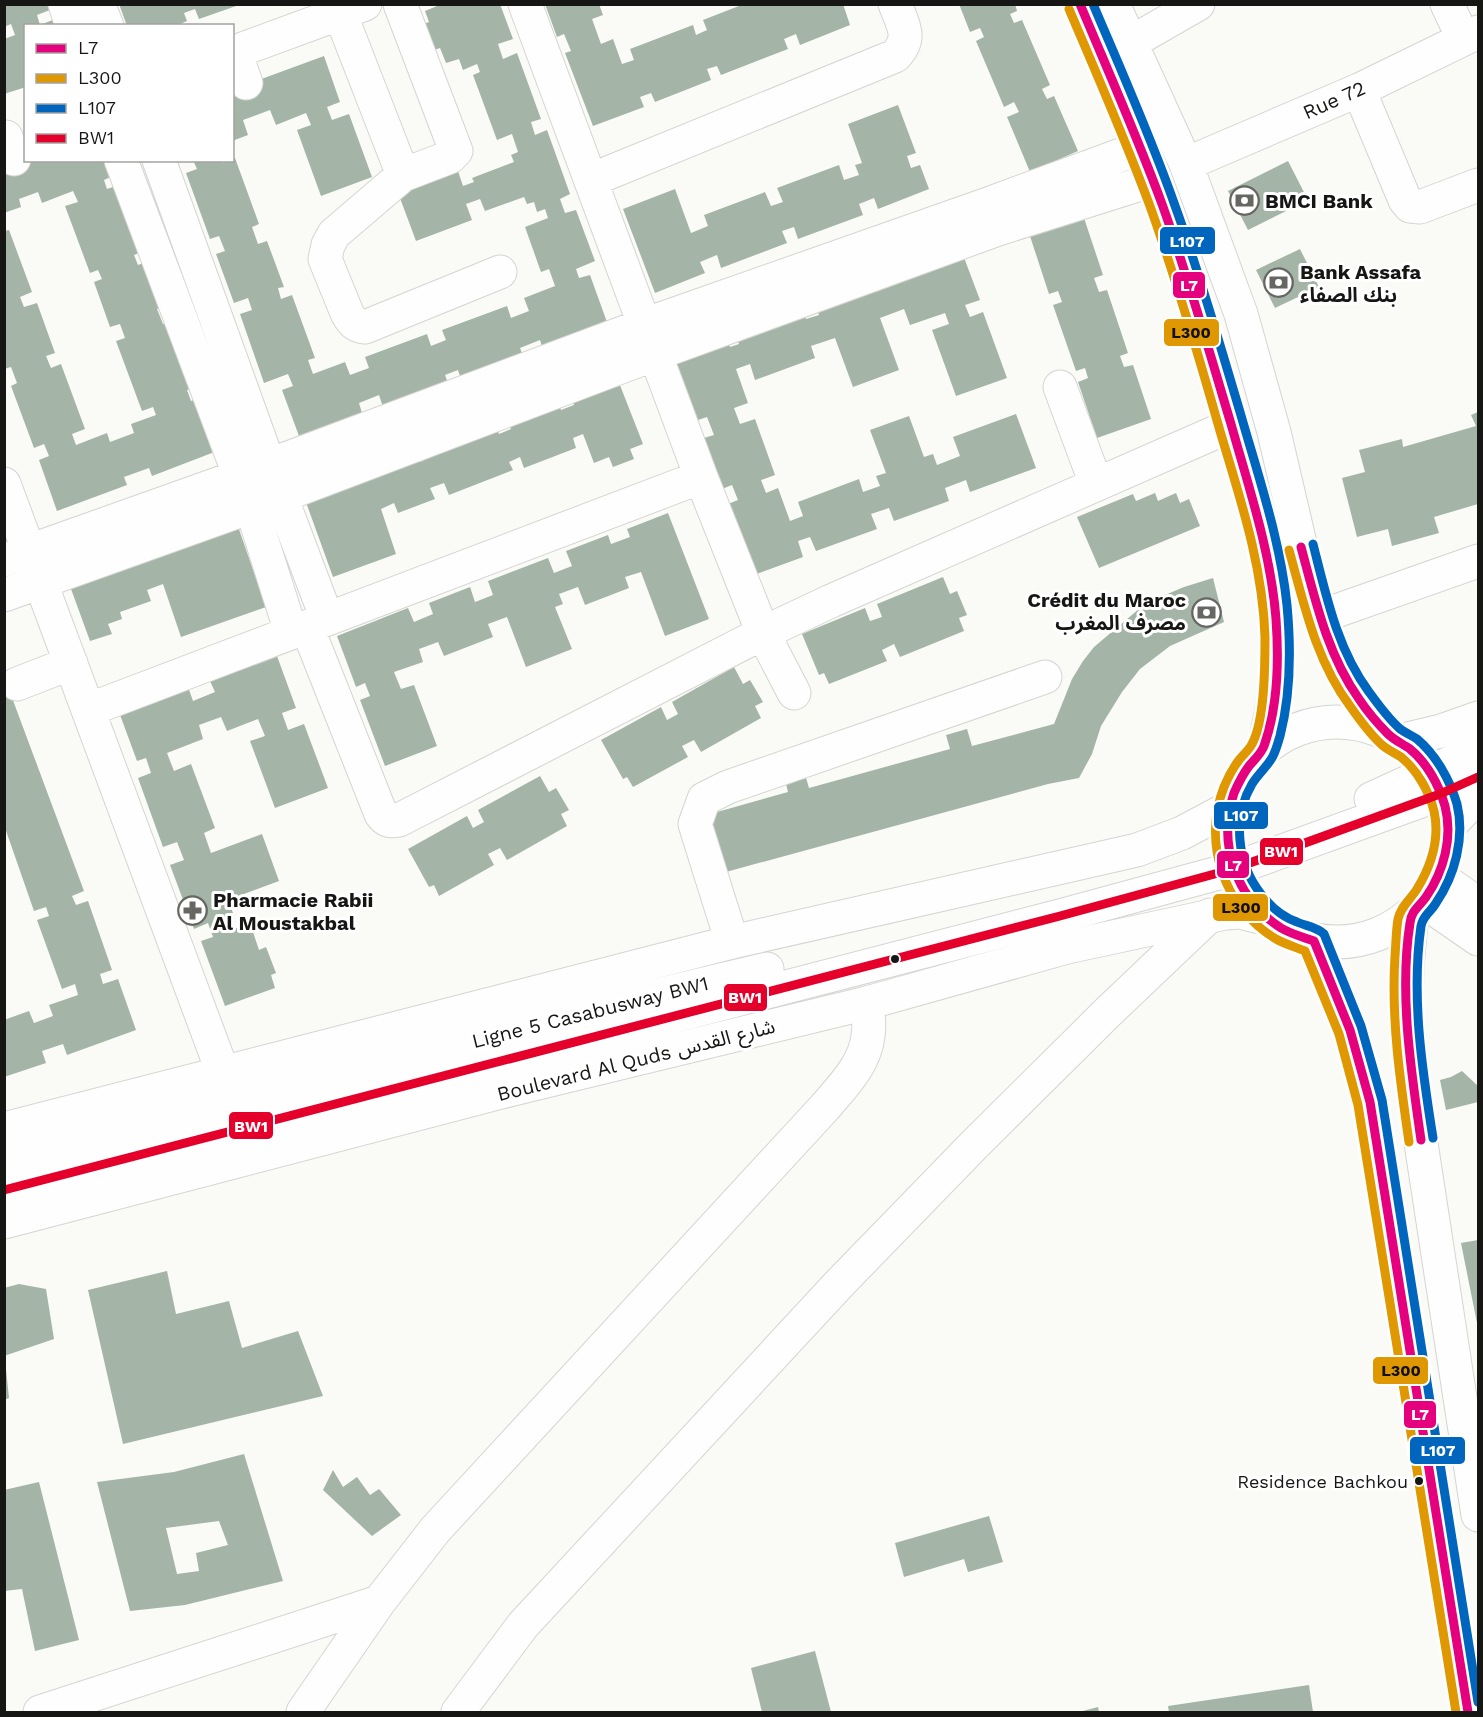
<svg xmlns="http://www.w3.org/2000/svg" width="1483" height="1717" font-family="'Work Sans','Noto Sans Arabic',sans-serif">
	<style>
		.building { fill: #a4b4a7; fill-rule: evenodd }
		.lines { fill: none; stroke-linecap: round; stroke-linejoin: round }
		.minor-casing { stroke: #d4d5d2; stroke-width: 35 }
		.major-casing { stroke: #d4d5d2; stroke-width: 35 }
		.minor { stroke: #fefefe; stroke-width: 33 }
		.major { stroke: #fefefe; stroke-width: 33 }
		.bus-1-casing { stroke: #fff; stroke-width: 14 }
		.bus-2-casing { stroke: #fff; stroke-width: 14 }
		.bus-3-casing { stroke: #fff; stroke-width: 14 }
		.bus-4-casing { stroke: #fff; stroke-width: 14 }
		.bus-1 { stroke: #e5007d; stroke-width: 9 }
		.bus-2 { stroke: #e09802; stroke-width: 9 }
		.bus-3 { stroke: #0065bd; stroke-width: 9 }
		.bus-4 { stroke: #e4002b; stroke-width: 9 }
		.bus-dot { fill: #161614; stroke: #fff; stroke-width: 2 }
		.labels { text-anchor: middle; stroke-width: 6; stroke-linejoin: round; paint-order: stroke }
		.bus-label { font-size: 18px; fill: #161614; stroke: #fff; text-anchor: end }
		.street-label { font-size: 20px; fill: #161614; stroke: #fff }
		.poi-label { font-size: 20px; font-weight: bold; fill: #161614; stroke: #fff; text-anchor: start }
		.line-badge { stroke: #fff; stroke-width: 2 }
		.badge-label { font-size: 16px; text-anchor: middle; font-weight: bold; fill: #fff }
		.pale-badge-label { font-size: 16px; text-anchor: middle; font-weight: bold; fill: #111 }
	</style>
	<rect width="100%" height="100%" fill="#fafbf7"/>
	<path class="building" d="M4 4H48L50 10 37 15 40 25 55 19 58 26H26V87L4 94V39L15 35 11 24 4 27Z
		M119 4H238L239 5 199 19 195 9 184 13 187 21 175 26H127Z
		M442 4H500L513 39 498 44 503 59 517 53 541 119 531 122 535 135 547 130 570 194 560 199 565 213 576 210 595 261 576 269 579 278 590 275 608 325 543 350 540 340 520 348 523 356 461 379 458 370 445 375 448 383 383 407 379 395 359 403 362 413 299 436 282 390 293 386 288 374 264 383 240 314 252 310 248 298 234 303 216 254 225 251 219 236 210 239 186 173 197 169 193 160H222L223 163 232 160 235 158 259 224 252 227 258 244 267 241 284 287 278 288 281 299 292 295 315 358 308 360 313 374 345 362 350 375 369 368 365 357 427 334 431 346 446 340 442 330 507 306 511 318 529 311 524 298 555 286 549 269 541 272 525 227 548 218 545 209 537 212 534 202 527 204 524 197 485 211 480 199 466 204 472 220 416 241 397 190 457 168 463 186 474 182 472 178 514 162 511 155 518 152 512 134 497 140 473 75 480 72 477 64 463 70 459 59 446 63 440 48 426 53 416 27 429 22 425 11Z
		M545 4H599L603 15 592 19 601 44 613 39 622 64 634 60 630 49 693 25 696 35 707 30 703 20 744 4H843L850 25 800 45 796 34 784 39 788 49 721 75 717 66 707 69 711 80 655 102 651 93 640 97 644 107 593 126 565 53 571 51 564 34 557 37Z
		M959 4H1015L1017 11 1010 14 1014 23 1022 20 1050 85 1042 89 1047 99 1054 96 1078 151 1030 172 1007 117 1019 112 1014 102 1004 107 976 41 984 37 980 28 970 32Z
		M324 56 340 102 327 107 332 120 349 114 372 177 321 196 297 130 311 125 306 113 276 125 270 110 243 120 248 135 232 141V85L256 81Z
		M898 105 916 153 907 156 911 168 920 165 929 189 878 209 874 198 859 204 863 215 798 239 794 227 782 231 787 243 721 268 717 255 700 262 705 273 655 293 623 209 675 189 691 233 708 226 704 215 765 192 771 206 783 202 777 188 839 165 844 180 859 175 855 165 862 163 848 124Z
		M4 159 108 160 113 176 104 180 107 189 116 186 141 252 134 255 138 265 146 262 162 307 157 309 163 324 170 322 194 388 187 390 191 401 197 399 217 451 152 476 149 468 124 477 127 485 57 511 39 460 49 456 44 444 34 448 11 386 17 383 11 367 4 369V231L9 230 32 292 20 297 24 307 37 303 55 353 46 356 51 368 61 364 85 429 72 434 76 445 107 433 110 442 134 433 131 424 156 415 153 407 142 411 116 341 125 338 120 324 110 327 94 282 102 279 98 270 90 273 65 206 78 202 73 191 42 203 38 192 19 199 21 207 4 213Z
		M1288 161 1308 200 1248 230 1228 191Z
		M1080 206 1103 275 1094 278 1099 292 1107 290 1128 353 1120 356 1124 367 1133 365 1151 419 1097 438 1078 382 1088 378 1085 368 1076 371 1053 305 1062 302 1058 291 1049 294 1026 224Z
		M960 247 980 300 965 305 970 317 983 312 1007 378 956 396 932 330 949 324 945 313 910 325 904 309 880 318 899 370 853 387 835 338 811 346 815 358 755 380 750 364 736 369 748 403 734 408 740 424 755 419 775 475 761 480 766 493 778 488 790 521 803 516 798 502 859 479 863 492 880 486 876 476 886 473 870 430 909 416 924 457 933 454 937 465 960 456 953 437 1016 414 1036 468 970 492 966 480 945 488 949 501 894 521 889 508 871 514 877 529 816 551 810 537 798 541 803 557 754 575 728 504 738 500 732 485 722 489 704 438 714 435 707 417 698 420 673 354 726 335 730 347 739 344 735 332 802 307 806 319 819 315 814 301 871 281 876 292 897 284 892 272Z
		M1300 249 1319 287 1275 308 1256 270Z
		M616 375 643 444 630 449 634 459 613 467 609 457 594 463 583 434 573 438 576 448 524 468 520 457 509 462 513 470 449 495 444 483 430 488 435 499 398 513 394 503 381 509 396 554 333 577 303 494 415 448 420 462 434 456 430 445 494 420 499 434 511 429 506 416 556 396 561 410 574 405 570 393Z
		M1478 412V504L1434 517 1439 533 1392 546 1388 529 1357 537 1342 478 1365 472 1359 450 1402 439 1403 447 1476 426 1471 415Z
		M1155 493 1158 501 1176 493 1180 503 1189 499 1200 526 1099 568 1077 517 1133 494 1136 501Z
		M668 513 709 619 665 636 641 572 625 577 629 588 585 605 578 587 559 594 563 604 555 607 572 649 526 667 507 617 488 624 493 637 444 656 438 642 419 649 423 662 394 672 401 689 414 685 437 746 385 766 360 700 370 696 365 683 356 687 337 636 408 608 414 622 433 614 429 603 470 587 475 602 493 595 488 581 548 558 554 573 572 566 566 551 608 535 611 544 630 537 627 529Z
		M235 518 266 607 181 637 163 584 147 590 151 601 120 612 122 619 108 624 112 634 90 641 67 578Z
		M943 577 950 594 957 591 967 615 959 618 964 631 900 657 894 644 882 650 887 661 829 684 824 673 819 675 802 634 865 608 870 621 882 617 877 604Z
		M1213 578 1224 622 1170 646 1140 669 1122 692 1101 726 1092 754 1079 778 1048 784 726 872 710 814 788 792 784 776 804 771 809 788 950 749 946 735 967 729 972 746 1054 724 1072 679 1083 661 1094 647 1146 603 1184 587Z
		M277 656 296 708 282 713 288 730 304 724 328 788 275 808 250 741 265 736 258 719 227 731 221 717 199 725 203 739 167 753 174 771 191 764 215 828 204 833 211 853 262 834 279 881 228 900 233 913 226 916 231 930 250 923 259 950 266 947 276 973 271 975 275 988 225 1006 201 941 213 937 208 923 194 929 170 865 184 860 177 842 163 847 138 778 151 773 146 758 137 761 119 712 188 687 193 701 215 692 210 681Z
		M734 667 743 684 750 680 763 702 755 706 761 718 701 752 694 740 682 746 688 757 633 787 627 777 623 779 601 740 661 707 667 720 678 714 672 702Z
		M11 695 84 891 72 896 76 905 88 901 112 970 100 974 103 984 118 979 136 1030 67 1055 63 1044 42 1051 46 1063 4 1077V1020L29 1011 34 1023 53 1016 49 1005 78 995 75 984 62 989 37 920 49 916 46 907 34 911 4 825V698Z
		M540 776 549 792 556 788 569 810 561 814 567 826 507 860 500 848 488 854 494 865 439 896 434 885 429 887 408 849 467 816 473 828 484 822 478 810Z
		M1462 1071 1478 1086V1102L1446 1110 1440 1080 1451 1077Z
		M1478 1240V1323H1477L1461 1243Z
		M167 1271 176 1314 229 1301 242 1348 298 1331 323 1396 123 1444 88 1290Z
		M19 1284 46 1289 54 1339 4 1356V1288Z
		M6 1369 9 1398 4 1400V1370Z
		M244 1454 283 1581 185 1605 130 1611 97 1482 174 1472ZM219 1521 228 1545 196 1553 199 1571 177 1574 166 1528Z
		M333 1470 343 1487 357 1477 370 1495 379 1489 401 1515 372 1536 323 1490Z
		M39 1482 79 1640 35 1651 22 1589 4 1591V1490Z
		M989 1516 1003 1562 968 1572 964 1559 904 1577 895 1543Z
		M815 1651 831 1712H762L751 1668Z
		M1309 1685 1313 1712H1169L1168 1706Z
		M1098 1707 1099 1712H1079Z"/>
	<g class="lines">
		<defs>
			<path id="minor" d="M65 4 72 26
				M98 4 107 26
				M400 4 456 151 450 157 403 175 334 234 328 245 325 259 347 313C352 322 355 326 365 327L500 272
				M525 4 701 477 763 633 794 693
				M1080 4C1105 63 1131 121 1153 180 1179 249 1199 321 1221 392 1247 475 1276 564 1278 652 1278 685 1270 718 1264 750
				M1113 4 1186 164 1241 314 1274 432 1299 539 1319 617 1329 643 1346 676 1358 697 1389 735
				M1447 4 1463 38
				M340 13 403 175
				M1130 43 1198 4
				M235 52 246 83
				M232 53 365 4
				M1359 90 1405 200 1410 206 1420 207 1478 185
				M6 137 14 159
				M121 160 251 506 291 632
				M159 160 269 465 327 619
				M1186 164 1359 90 1478 32
				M591 180 895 56C913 38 903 25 895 4
				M1060 387 1096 484
				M4 484 223 1073
				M4 560 240 476 644 325 988 204 1140 148
				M4 595 281 496 655 354 998 229 1153 180
				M1319 617 1478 561
				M307 627 381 814C386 821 390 822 399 820L763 633 831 601 1232 425
				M17 684 71 663
				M88 710 701 477
				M1371 799 1478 750
				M1438 876 1478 904
				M1423 901 1478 939
				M732 942 695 824 704 799 728 787 1045 677
				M4 1158 594 1010 767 969
				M4 1190 1060 916 1233 869 1440 794 1478 777
				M40 1712 379 1602
				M303 1712 379 1602 435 1530 825 1107C843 1086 865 1064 868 1036 870 1024 868 1014 867 1003
				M458 1712 523 1625 839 1284 974 1145 1107 1013 1210 915"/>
			<path id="major" d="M1227 832a110 110 0 1 1 220 0a110 110 0 1 1-220 0Z
				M1399 741 1441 731 1478 718
				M1447 828 1478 796
				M1412 913 1407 966 1406 1002 1413 1091 1478 1515
				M1314 941 1350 1030 1370 1102 1468 1712
				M4 1129 732 942 1137 850 1182 833 1229 808
				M4 1222 513 1089 867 1003 1067 947 1225 913 1240 912 1268 919"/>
		</defs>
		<use href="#minor" class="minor-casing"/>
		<use href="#major" class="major-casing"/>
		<use href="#minor" class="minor"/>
		<use href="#major" class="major"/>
		<defs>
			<path id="bus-1" d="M1080 4C1108 71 1137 136 1162 204 1188 276 1209 351 1231 424 1249 488 1271 553 1276 619 1279 660 1278 707 1264 746 1261 754 1254 760 1249 766 1243 774 1238 784 1234 793 1217 844 1236 899 1281 928 1291 934 1303 937 1314 941L1350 1030 1370 1102 1468 1712
				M1301 547C1315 599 1327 654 1359 699 1367 711 1377 723 1388 734 1394 740 1403 744 1410 749 1427 763 1439 785 1445 806 1453 837 1444 871 1426 897 1419 907 1411 911 1410 923 1399 992 1411 1071 1421 1140"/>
			<path id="bus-2" d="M1069 9C1097 75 1126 141 1151 209 1177 282 1199 357 1220 431 1240 498 1263 566 1265 637 1265 664 1265 720 1252 744 1249 750 1243 755 1239 760 1233 768 1228 777 1224 787 1202 843 1224 908 1276 939 1285 944 1295 947 1305 951L1339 1034 1358 1105 1456 1712
				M1289 550C1304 604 1316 661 1350 706 1359 719 1370 734 1382 745 1388 750 1395 753 1401 757 1417 770 1429 791 1434 811 1440 838 1431 866 1417 889 1410 900 1401 906 1398 919 1396 931 1396 944 1395 956 1391 1018 1400 1080 1409 1142"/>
			<path id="bus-3" d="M1093 4C1121 70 1150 135 1174 203 1199 271 1219 342 1240 412 1258 475 1280 539 1287 605 1291 648 1291 694 1280 736 1278 743 1276 750 1273 756 1268 766 1258 774 1252 784 1232 818 1237 864 1261 894 1270 906 1283 917 1297 922 1306 926 1317 927 1324 934L1361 1026 1382 1100 1478 1702
				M1313 544C1326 595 1337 649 1369 692 1377 703 1387 717 1398 727 1403 732 1411 735 1417 739 1436 755 1450 780 1457 804 1465 838 1455 875 1436 903 1431 912 1423 915 1421 926 1411 996 1422 1069 1433 1138"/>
			<path id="bus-4" d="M4 1190 1060 916 1233 869 1440 794 1478 777"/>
		</defs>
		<use href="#bus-1" class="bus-1-casing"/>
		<use href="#bus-2" class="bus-2-casing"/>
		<use href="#bus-3" class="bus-3-casing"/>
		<use href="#bus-4" class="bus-4-casing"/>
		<use href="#bus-1" class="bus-1"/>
		<use href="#bus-2" class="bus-2"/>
		<use href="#bus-3" class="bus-3"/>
		<use href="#bus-4" class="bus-4"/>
	</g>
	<defs>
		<symbol id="bank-ring" viewBox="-11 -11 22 22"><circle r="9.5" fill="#fff" stroke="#666663" stroke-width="1.5"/><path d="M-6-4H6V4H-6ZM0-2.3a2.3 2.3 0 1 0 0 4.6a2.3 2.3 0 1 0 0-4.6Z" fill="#666663"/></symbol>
		<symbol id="pharmacy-ring" viewBox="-11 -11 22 22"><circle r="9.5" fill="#fff" stroke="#666663" stroke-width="1.5"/><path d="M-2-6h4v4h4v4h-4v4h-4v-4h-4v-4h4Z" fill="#666663"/></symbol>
	</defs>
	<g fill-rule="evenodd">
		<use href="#bank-ring" x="1228" y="184" width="33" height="33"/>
		<use href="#bank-ring" x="1262" y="266" width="33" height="33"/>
		<use href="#bank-ring" x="1190" y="596" width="33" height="33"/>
		<use href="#pharmacy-ring" x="176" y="894" width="33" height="33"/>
	</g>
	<g class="bus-dot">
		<circle cx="895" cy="959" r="5"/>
		<circle cx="1419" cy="1481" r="5"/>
	</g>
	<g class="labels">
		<g class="bus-label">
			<text x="1408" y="1488">Residence Bachkou</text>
		</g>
		<g class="street-label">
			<text transform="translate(1334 100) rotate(-24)" y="7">Rue 72</text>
			<text transform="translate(590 1012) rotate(-14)" y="7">Ligne 5 Casabusway BW1</text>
			<text transform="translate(636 1060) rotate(-14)" y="7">Boulevard Al Quds شارع القدس</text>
		</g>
		<g class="poi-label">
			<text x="1265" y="208">BMCI Bank</text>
			<text x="1300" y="279">Bank Assafa<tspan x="1300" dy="23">بنك الصفاء</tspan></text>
			<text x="1186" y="607" text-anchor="end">Crédit du Maroc<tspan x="1186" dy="23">مصرف المغرب</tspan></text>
			<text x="213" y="907">Pharmacie Rabii<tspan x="213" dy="23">Al Moustakbal</tspan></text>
		</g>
	</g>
	<g class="line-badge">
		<rect x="1159" y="226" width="57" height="29" rx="6" fill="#0065bd"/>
		<rect x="1172" y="271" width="34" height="28" rx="6" fill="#e5007d"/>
		<rect x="1163" y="318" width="57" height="29" rx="6" fill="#e09802"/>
		<rect x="1213" y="801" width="56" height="29" rx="6" fill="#0065bd"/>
		<rect x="1259" y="837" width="45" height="29" rx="6" fill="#e4002b"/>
		<rect x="1216" y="850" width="34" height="29" rx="6" fill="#e5007d"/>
		<rect x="1212" y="893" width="57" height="29" rx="6" fill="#e09802"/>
		<rect x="723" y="983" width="45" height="29" rx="6" fill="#e4002b"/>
		<rect x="228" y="1111" width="46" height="29" rx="6" fill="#e4002b"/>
		<rect x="1372" y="1356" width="57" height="29" rx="6" fill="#e09802"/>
		<rect x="1403" y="1400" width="34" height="29" rx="6" fill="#e5007d"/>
		<rect x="1409" y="1436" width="57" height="29" rx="6" fill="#0065bd"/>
	</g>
	<g class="badge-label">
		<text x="1187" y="247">L107</text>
		<text x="1189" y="291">L7</text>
		<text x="1241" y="821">L107</text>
		<text x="1281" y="857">BW1</text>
		<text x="1233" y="871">L7</text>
		<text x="745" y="1003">BW1</text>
		<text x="251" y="1132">BW1</text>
		<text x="1420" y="1420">L7</text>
		<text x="1438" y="1456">L107</text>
	</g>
	<g class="pale-badge-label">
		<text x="1191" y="338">L300</text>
		<text x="1241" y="913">L300</text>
		<text x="1401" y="1376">L300</text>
	</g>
	<rect width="1483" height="1717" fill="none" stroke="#161614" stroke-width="12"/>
	<rect x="24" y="24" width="210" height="138" fill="#ffffff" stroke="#a2a2a1" stroke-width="1.5"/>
	<rect x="36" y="44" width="30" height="9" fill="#e5007d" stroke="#a2a2a1" stroke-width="1.5"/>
	<text x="78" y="54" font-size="18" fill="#161614">L7</text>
	<rect x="36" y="74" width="30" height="9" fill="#e09802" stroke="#a2a2a1" stroke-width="1.5"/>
	<text x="78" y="84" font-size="18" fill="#161614">L300</text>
	<rect x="36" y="104" width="30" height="9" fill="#0065bd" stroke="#a2a2a1" stroke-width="1.5"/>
	<text x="78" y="114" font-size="18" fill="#161614">L107</text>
	<rect x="36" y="134" width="30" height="9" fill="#e4002b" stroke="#a2a2a1" stroke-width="1.5"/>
	<text x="78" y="144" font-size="18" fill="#161614">BW1</text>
</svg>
